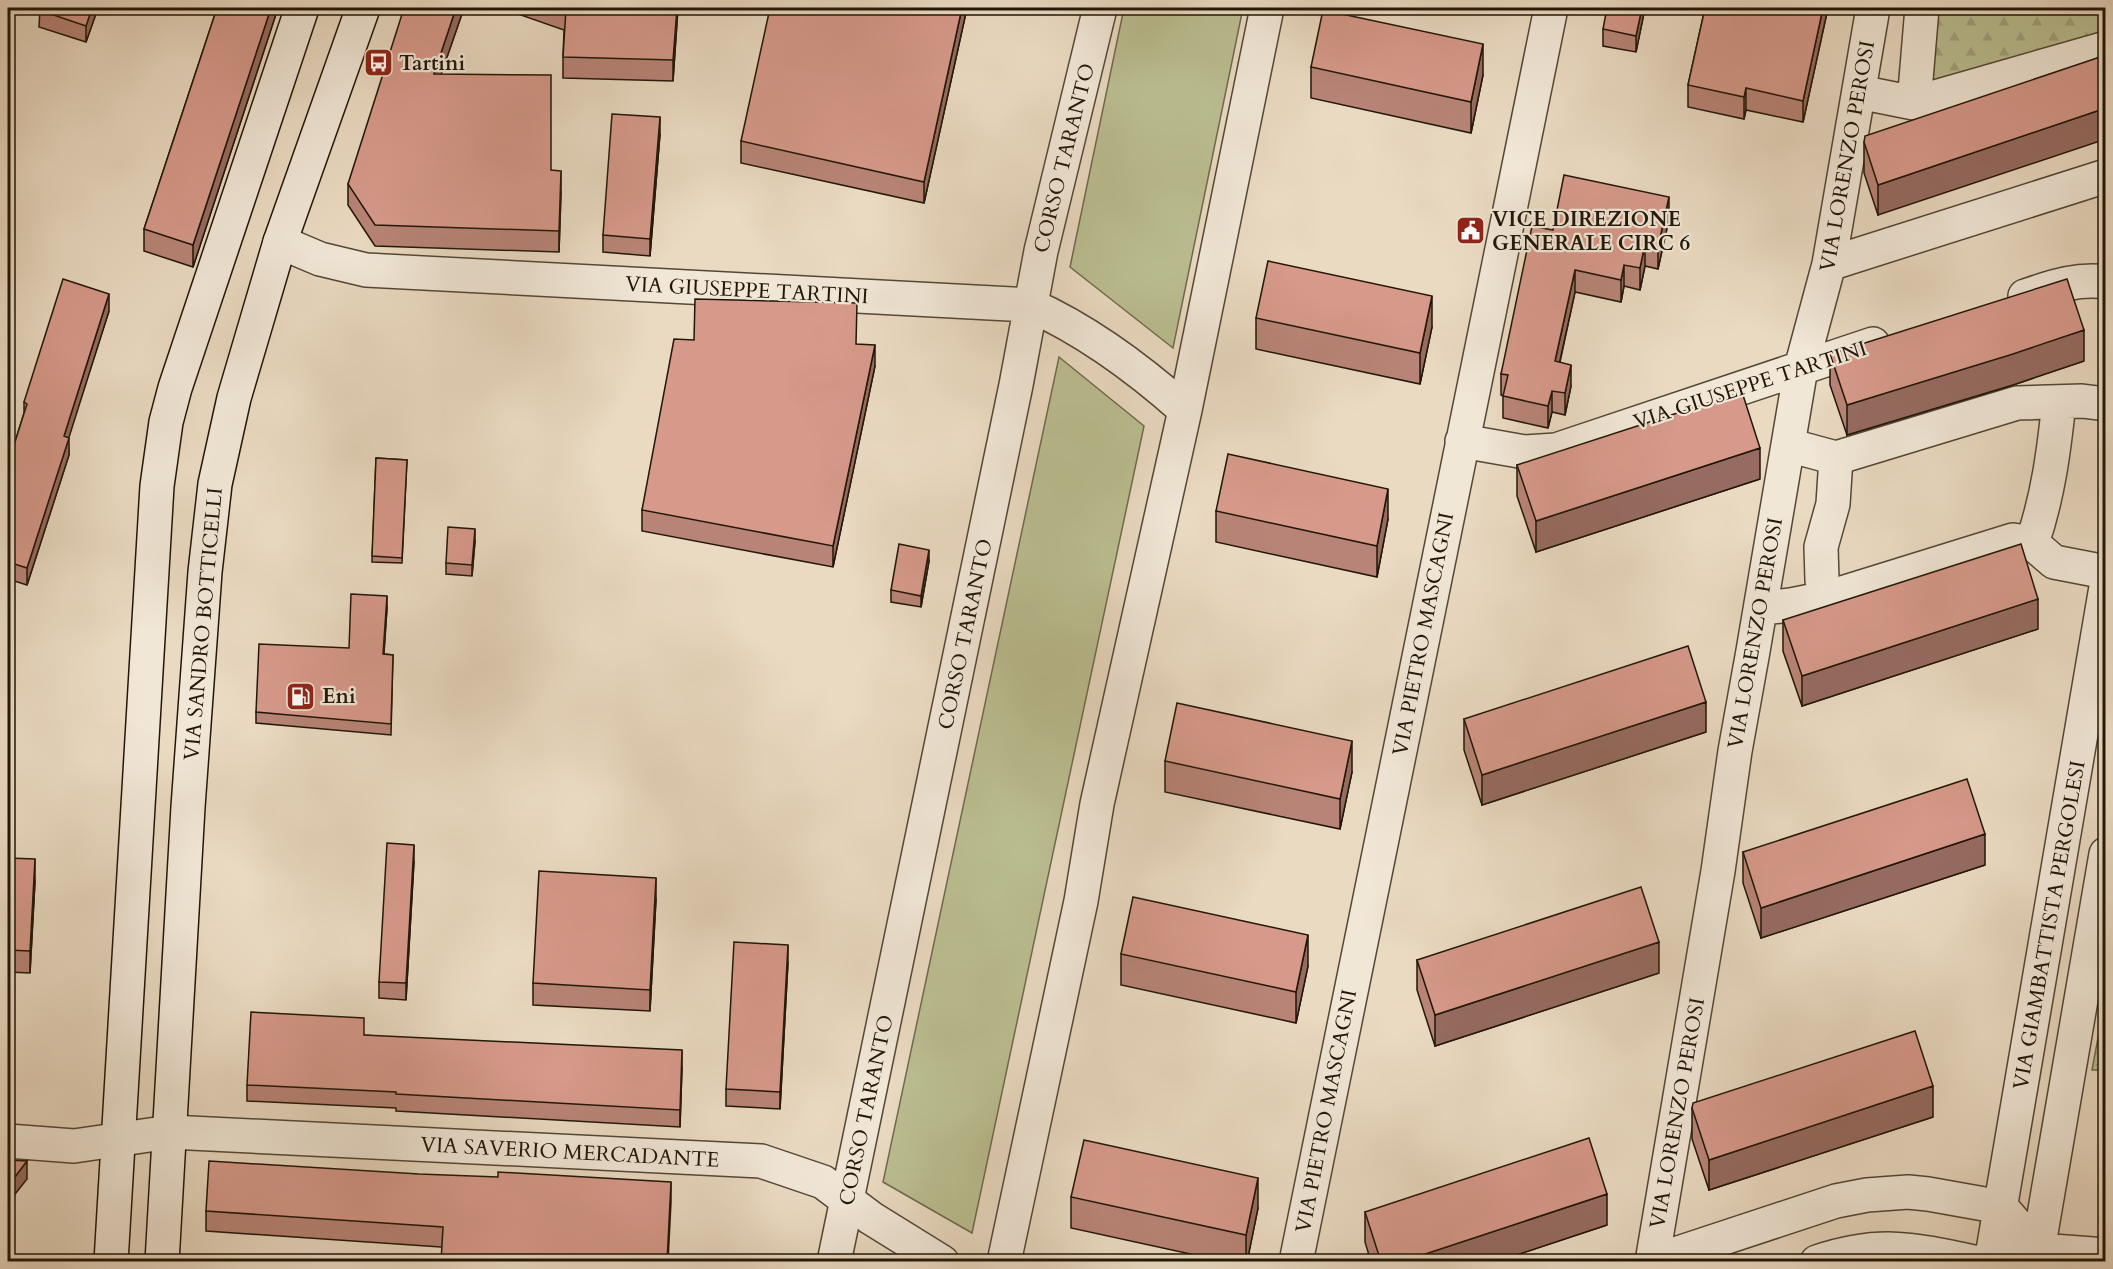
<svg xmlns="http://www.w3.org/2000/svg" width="2113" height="1269" font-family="Cardo,serif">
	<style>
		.grass { fill: url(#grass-dots); stroke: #6e6a4c; stroke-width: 1.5 }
		.forest { fill: url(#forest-firs); stroke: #6e6a4c; stroke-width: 1.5 }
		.garden { fill: #babe91; stroke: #6e6a4c; stroke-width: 1.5 }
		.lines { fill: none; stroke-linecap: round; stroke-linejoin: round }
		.minor-casing { stroke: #534736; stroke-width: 36 }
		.secondary-casing { stroke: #211608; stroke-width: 36 }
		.minor { stroke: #f1e7d7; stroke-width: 33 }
		.secondary { stroke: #f1e7d7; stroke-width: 33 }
		.wall { fill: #b88477; stroke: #211608; stroke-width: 1.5 }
		.shaded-wall { fill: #966b61; stroke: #211608; stroke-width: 1.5 }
		.building { fill: #d6998a; stroke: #211608; stroke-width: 1.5 }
		.labels { text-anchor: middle; stroke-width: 4.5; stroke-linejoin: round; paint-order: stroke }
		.poi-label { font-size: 21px; font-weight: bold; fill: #211608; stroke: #f1e7d7; text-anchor: start }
		.street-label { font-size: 21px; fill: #211608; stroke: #f1e7d7 }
	</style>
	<defs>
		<pattern id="grass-dots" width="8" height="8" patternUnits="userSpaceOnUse" patternTransform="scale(1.5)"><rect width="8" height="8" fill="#babe91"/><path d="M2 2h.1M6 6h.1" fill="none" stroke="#a0a37c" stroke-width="1.8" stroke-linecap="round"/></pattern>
		<pattern id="forest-firs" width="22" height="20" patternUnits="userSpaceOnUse" patternTransform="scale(1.5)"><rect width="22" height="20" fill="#babe91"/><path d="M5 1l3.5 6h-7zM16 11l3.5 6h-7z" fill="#a0a37c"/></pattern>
	</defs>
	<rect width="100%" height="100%" fill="#eadac2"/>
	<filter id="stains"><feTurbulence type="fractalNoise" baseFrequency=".00333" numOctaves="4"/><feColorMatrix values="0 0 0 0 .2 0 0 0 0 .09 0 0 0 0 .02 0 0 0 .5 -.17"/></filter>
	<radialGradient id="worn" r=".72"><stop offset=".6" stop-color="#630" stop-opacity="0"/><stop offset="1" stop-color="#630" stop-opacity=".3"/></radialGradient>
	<path class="grass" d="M2105 1000V1070H2092Z"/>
	<path class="forest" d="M1933 8H2105V41L1923 83Z"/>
	<path class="garden" d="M1124 8H1243L1173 348 1070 267Z
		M1059 357 1144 426 972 1233 883 1182Z"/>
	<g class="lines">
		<defs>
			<path id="minor" d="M1859 92 1914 103 2106 48
				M1914 103 1922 8
				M280 242 320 259 366 270 1030 305C1086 330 1140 370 1185 410
				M1829 264 2106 176
				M2025 296C2052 287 2077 278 2106 282
				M1462 441 1525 452 1556 450 1873 344
				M1788 445 1836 458 2017 403 2082 401 2106 404
				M1836 458 1833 504 1821 547 1822 580 1826 598 2013 540 2032 543 2054 562 2106 572
				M2032 543C2048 497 2054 450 2059 402
				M1761 608 1791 605 1826 598
				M8 1141 74 1146 170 1132 761 1161 823 1182 871 1218 942 1262
				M2018 1256 2039 1250 2106 1255
				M834 1262 1016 385 1041 251 1100 8
				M1004 1262 1081 901 1097 804 1185 410 1267 8
				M1296 1262 1551 8
				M1651 1262 1836 1201 1867 1195 1908 1192 1928 1194 2001 1207 2039 1250
				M1652 1262 1718 871 1735 751 1753 651 1801 368 1829 264 1873 8
				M1817 1262C1879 1241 1912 1249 1974 1262
				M1991 1262 2106 587
				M2036 1262 2106 854"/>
			<path id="secondary" d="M111 1262 157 486 166 422 175 388 302 8
				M162 1262 188 807 205 572 215 484 234 398 280 242 363 8"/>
		</defs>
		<use href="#minor" class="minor-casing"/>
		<use href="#secondary" class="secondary-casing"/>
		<use href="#minor" class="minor"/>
		<use href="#secondary" class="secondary"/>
	</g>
	<path class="wall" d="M40 8H98L86 42 39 27Z
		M217 8H278L193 267 144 251V229Z
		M464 8 441 74 551 170 561 192 559 252 375 246 348 205V184Z
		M501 8H678L673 81 563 78V57L564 30Z
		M967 8 924 203 741 163V141Z
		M1645 8 1636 52 1603 46V29Z
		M1705 8H1828L1803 122 1746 110 1744 119 1688 107V85Z
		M2106 55 1878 215 1864 173V142Z
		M1311 67 1483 75 1471 133 1311 98Z
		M660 134 650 256 603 252V235Z
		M1669 219 1658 269 1645 266 1640 290 1624 286 1621 302 1575 292 1560 362 1571 386 1565 415 1552 412 1548 428 1503 418V396L1501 395V374L1553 230Z
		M109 311 68 438 69 455 27 585 8 579V464L24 413V402Z
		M1256 318 1432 327 1420 384 1256 349Z
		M694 340 856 344 875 366 833 567 642 531V510Z
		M1830 354 2084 361 2013 385 1847 435 1830 385Z
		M376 458 407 460 402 563 372 562Z
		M1517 465 1760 479 1536 552 1517 496Z
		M1216 511 1388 519 1377 577 1216 542Z
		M475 541 472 576 446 574V563Z
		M929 561 921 607 891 602V590Z
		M387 608 384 654 393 655 391 735 256 723V712L349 648Z
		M1783 620 2038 629 1802 706 1783 651Z
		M1464 719 1706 732 1482 805 1464 750Z
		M1165 761 1352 772 1340 829 1165 792Z
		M1743 852 1985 865 1761 938 1743 883Z
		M8 858 35 881 30 973 8 972Z
		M414 861 406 1000 379 998V982Z
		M656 899 650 1011 533 1005V983Z
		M1121 954 1308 966 1296 1023 1121 985Z
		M1417 960 1659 973 1435 1046 1417 990Z
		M788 962 780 1109 726 1106V1089Z
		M364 1035 682 1067 680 1127 396 1111V1108L247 1101V1085Z
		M2106 1058V1149L2099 1148V1127Z
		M1692 1108 1933 1117 1709 1190 1692 1139Z
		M1071 1197 1258 1208 1247 1262H1227L1071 1228Z
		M671 1202 441 1247 206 1231V1211Z
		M1365 1212 1607 1225 1495 1262H1371L1365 1242Z"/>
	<path class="shaded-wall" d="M92 8H98L86 42V26Z
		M271 8H278L193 267V245Z
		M456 8H464L434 95V74Z
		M677 8H678L673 81V60Z
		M962 8H967L924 203V182Z
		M1642 8H1645L1636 52V36Z
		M1823 8H1828L1803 122V101Z
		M1483 44V75L1471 133V102Z
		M1746 88V110L1744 119V97Z
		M2106 108V139L1878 215V185Z
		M660 117V134L650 256V239Z
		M561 171V192L559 252V231Z
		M1669 197V219L1658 269V247Z
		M1645 244V266L1640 290V268Z
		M1624 265V286L1621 302V280Z
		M1575 270V292L1555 383V361Z
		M109 294V311L64 453V436Z
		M1432 296V327L1420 384V353Z
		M2084 330V361L2013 385 1847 435V405Z
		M875 345V366L833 567V546Z
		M1571 365V386L1565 415V393Z
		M1552 391V412L1548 428V406Z
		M69 438V455L27 585V568Z
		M1760 448V479L1536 552V521Z
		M1388 489V519L1377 577V546Z
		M475 529V541L472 576V565Z
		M929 550V561L921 607V596Z
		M387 596V608L383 665V654Z
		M2038 599V629L1802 706V676Z
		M1706 702V732L1482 805V775Z
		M1352 741V772L1340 829V799Z
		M1985 834V865L1761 938V908Z
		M414 845V861L406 1000V983Z
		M35 859V881L30 973V951Z
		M656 878V899L650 1011V990Z
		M1308 935V966L1296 1023V992Z
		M1659 942V973L1435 1046V1015Z
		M788 945V962L780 1109V1092Z
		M682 1050V1067L680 1127V1110Z
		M1933 1086V1117L1709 1190V1160Z
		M27 1161V1179L8 1203V1186Z
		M1258 1178V1208L1247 1262H1246V1235Z
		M671 1182V1202L668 1262H667Z
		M1607 1194V1225L1495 1262H1401Z"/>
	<path class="building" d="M40 8H92L86 26 39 10Z
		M217 8H271L193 245 144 229Z
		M404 8H456L434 74 551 75V170L561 171 559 231 375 225 348 184Z
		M561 8H677L673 60 563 57 566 9Z
		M770 8H962L924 182 741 141Z
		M1607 8H1642L1636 36 1603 29Z
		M1705 8H1823L1803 101 1746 88 1744 97 1688 85Z
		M1323 10 1483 44 1471 102 1311 67Z
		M2106 55V108L1878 185 1864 142 1865 136Z
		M612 114 660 117 650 239 603 235Z
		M1564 175 1669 197 1658 247 1645 244 1640 268 1624 265 1621 280 1575 270 1555 361 1571 365 1565 393 1552 391 1548 406 1503 396 1508 375 1501 374 1532 226 1553 230Z
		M1268 261 1432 296 1420 353 1256 318Z
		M63 279 109 294 64 436 69 438 27 568 8 562V464L27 404 24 402Z
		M2067 279 2084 330 2013 354 1847 405 1830 354Z
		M695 299 857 303 856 344 875 345 833 546 642 510 674 339 694 340Z
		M1742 392 1760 448 1536 521 1517 465Z
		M1228 454 1388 489 1377 546 1216 511Z
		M376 458 407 460 402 558 372 556Z
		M448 527 475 529 472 565 446 563Z
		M899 544 929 550 921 596 891 590Z
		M2021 544 2038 599 1802 676 1783 620Z
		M351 594 387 596 383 654 393 655 391 724 256 712 259 644 349 648Z
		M1688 646 1706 702 1482 775 1464 719Z
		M1177 703 1352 741 1340 799 1165 761Z
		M1967 779 1985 834 1761 908 1743 852Z
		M387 843 414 845 406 983 379 982Z
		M8 858 35 859 30 951 8 950Z
		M539 871 656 878 650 990 533 983Z
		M1641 887 1659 942 1435 1015 1417 960Z
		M1133 897 1308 935 1296 992 1121 954Z
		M734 942 788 945 780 1092 726 1089Z
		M251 1012 364 1018V1035L682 1050 680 1110 396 1094V1092L247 1085Z
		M1915 1031 1933 1086 1709 1160 1692 1108 1693 1103Z
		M2104 1058H2106V1127H2099Z
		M1589 1138 1607 1194 1401 1262H1381L1365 1212Z
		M1084 1140 1258 1178 1246 1235 1071 1197Z
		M8 1160 27 1161 8 1186Z
		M209 1161 419 1174 498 1177V1172L671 1182 667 1262H441L443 1227 206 1211Z"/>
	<defs>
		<symbol id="bus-square" viewBox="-11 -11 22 22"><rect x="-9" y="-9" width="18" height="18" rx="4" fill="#8f2418" stroke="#f1e7d7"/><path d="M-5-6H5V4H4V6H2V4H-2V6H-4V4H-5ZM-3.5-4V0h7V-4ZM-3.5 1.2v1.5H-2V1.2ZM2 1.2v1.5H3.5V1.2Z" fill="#fff"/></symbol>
		<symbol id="civic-square" viewBox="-11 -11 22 22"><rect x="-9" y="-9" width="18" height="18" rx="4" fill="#8f2418" stroke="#f1e7d7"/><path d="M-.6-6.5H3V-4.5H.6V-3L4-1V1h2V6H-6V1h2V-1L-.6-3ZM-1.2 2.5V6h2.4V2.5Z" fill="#fff"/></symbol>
		<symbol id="fuel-square" viewBox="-11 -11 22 22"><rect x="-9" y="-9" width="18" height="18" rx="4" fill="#8f2418" stroke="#f1e7d7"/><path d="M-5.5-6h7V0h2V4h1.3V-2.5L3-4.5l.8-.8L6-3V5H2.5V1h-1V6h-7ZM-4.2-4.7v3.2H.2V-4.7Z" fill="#fff"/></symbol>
	</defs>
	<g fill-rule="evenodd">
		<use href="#bus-square" x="362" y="46" width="33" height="33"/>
		<use href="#civic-square" x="1454" y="214" width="33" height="33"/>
		<use href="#fuel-square" x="284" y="680" width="33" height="33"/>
	</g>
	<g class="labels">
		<g class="poi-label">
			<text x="399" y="70">Tartini</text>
			<text x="1492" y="226">VICE DIREZIONE<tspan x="1492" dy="24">GENERALE CIRC 6</tspan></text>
			<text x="322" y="703">Eni</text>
		</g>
		<g class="street-label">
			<text transform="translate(1847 156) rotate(-80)" y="7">VIA LORENZO PEROSI</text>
			<text transform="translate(1064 158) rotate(-76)" y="7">CORSO TARANTO</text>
			<text transform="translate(747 290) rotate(3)" y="7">VIA GIUSEPPE TARTINI</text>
			<text transform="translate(1750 385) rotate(-18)" y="7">VIA GIUSEPPE TARTINI</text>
			<text transform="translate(203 624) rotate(-85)" y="7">VIA SANDRO BOTTICELLI</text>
			<text transform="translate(1755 633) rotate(-80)" y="7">VIA LORENZO PEROSI</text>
			<text transform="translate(965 634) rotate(-78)" y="7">CORSO TARANTO</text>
			<text transform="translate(1423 634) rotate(-79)" y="7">VIA PIETRO MASCAGNI</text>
			<text transform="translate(2049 925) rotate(-80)" y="7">VIA GIAMBATTISTA PERGOLESI</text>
			<text transform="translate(866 1110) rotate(-78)" y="7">CORSO TARANTO</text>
			<text transform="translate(1326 1111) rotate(-79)" y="7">VIA PIETRO MASCAGNI</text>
			<text transform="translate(1677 1113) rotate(-80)" y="7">VIA LORENZO PEROSI</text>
			<text transform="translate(570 1152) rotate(3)" y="7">VIA SAVERIO MERCADANTE</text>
		</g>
	</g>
	<rect width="2113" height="1269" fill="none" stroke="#eadac2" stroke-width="30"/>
	<rect x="9" y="9" width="2095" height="1251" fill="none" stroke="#211608" stroke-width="3"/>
	<rect x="15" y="15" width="2083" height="1239" fill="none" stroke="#211608" stroke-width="1.5"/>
	<rect width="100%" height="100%" filter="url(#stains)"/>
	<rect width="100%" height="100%" fill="url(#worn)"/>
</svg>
